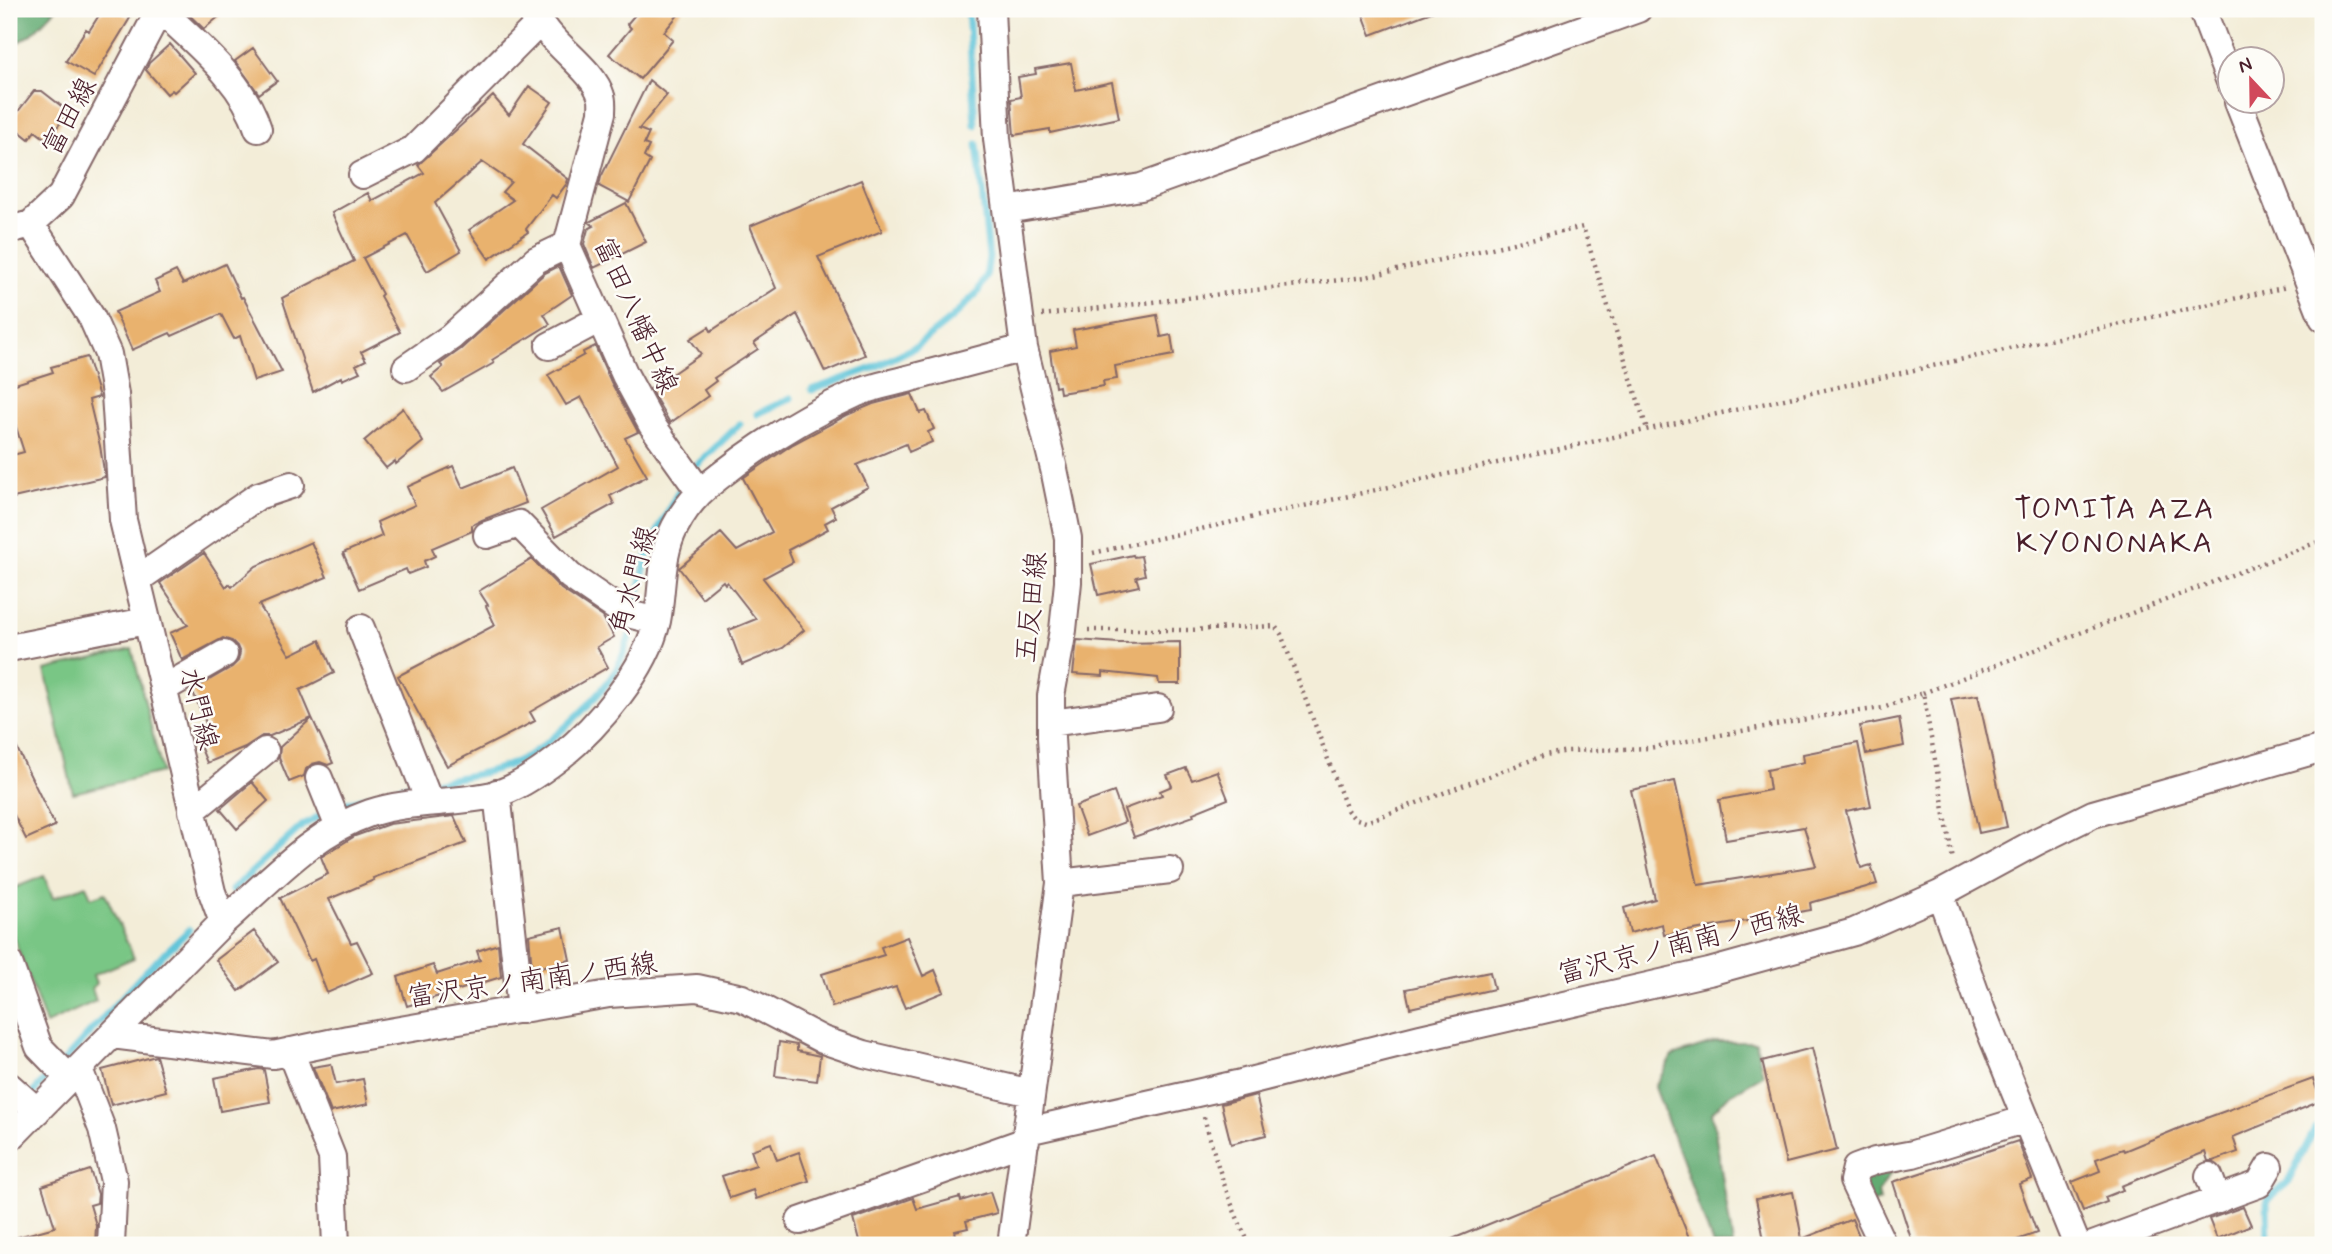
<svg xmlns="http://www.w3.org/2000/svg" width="2332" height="1254" font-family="Mynerve,'Klee One',sans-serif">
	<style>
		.green { fill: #79c685; stroke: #627258; stroke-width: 2 }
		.forest { fill: #62ab72; stroke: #56654e; stroke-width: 2 }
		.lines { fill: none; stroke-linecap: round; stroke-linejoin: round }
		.stream { stroke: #5bc3d8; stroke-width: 7 }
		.building { fill: #e9b26e }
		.minor-casing { stroke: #856768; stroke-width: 30 }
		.path { stroke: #856768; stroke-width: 4.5; stroke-dasharray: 2 5; stroke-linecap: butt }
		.minor { stroke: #fff; stroke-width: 26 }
		.labels { text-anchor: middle; stroke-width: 5; stroke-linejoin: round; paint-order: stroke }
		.street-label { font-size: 28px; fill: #4a1f2b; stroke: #fdfcf7 }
		.neighbourhood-label { font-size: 30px; letter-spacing: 2px; fill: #4a1f2b; stroke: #fdfcf7 }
	</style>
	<rect width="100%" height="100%" fill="#fdfcf7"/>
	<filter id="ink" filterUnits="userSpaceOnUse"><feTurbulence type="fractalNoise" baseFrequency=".0143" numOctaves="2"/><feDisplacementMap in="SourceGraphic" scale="14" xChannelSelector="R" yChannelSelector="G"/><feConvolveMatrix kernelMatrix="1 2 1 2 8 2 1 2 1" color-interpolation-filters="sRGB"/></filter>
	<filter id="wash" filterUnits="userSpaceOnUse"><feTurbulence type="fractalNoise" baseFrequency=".00686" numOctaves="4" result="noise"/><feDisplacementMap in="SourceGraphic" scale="28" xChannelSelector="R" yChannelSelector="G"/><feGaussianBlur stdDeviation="1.57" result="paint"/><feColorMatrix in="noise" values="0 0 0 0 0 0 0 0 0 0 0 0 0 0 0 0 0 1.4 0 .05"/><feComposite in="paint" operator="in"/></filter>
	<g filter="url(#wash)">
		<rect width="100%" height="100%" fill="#f3edd8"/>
		<path class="green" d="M132 649 162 772 73 793 45 670Z
			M44 876 53 898 86 885 91 898 105 893 134 958 93 975 96 983 92 989 96 1001 46 1024 9 925V890Z"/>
		<path class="forest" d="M9 9H56L31 35 9 47Z
			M1716 1042H1756L1763 1075 1729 1095 1712 1112 1733 1245H1713L1655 1087 1672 1056Z
			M2008 1137 1891 1172 1878 1193 1880 1201 1870 1205 1862 1170Z"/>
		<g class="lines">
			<path class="stream" d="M968 9 975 125
				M812 390 875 367 917 346 952 318 977 293 986 277 989 257 977 144
				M757 414 791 398
				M697 465 740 424
				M635 607 649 549 678 492
				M432 782C462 777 495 773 522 759 550 745 599 698 616 670 623 658 627 643 632 630
				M232 890 303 825 340 805 409 785
				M63 1062 143 974 189 930
				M31 1095 53 1071
				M9 1119 19 1109
				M2268 1245 2267 1200 2287 1183 2315 1129 2323 1122"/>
		</g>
		<g id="blocks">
			<path class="building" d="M103 9H114L130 18 94 77 66 61 86 29 89 31Z
				M183 9H228L204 29Z
				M640 9H683L664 32 673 40 640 79 609 54 631 28 627 24Z
				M1361 9H1434V11L1371 35Z
				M170 44 195 73 174 92 172 90 167 94 146 70 149 63Z
				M253 48 277 81 259 94 235 61Z
				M1071 63 1076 90 1112 82 1119 118 1050 133V129L1014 135 1011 99 1021 97 1018 77 1036 74 1035 69Z
				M649 80 667 95 639 129 649 133 644 144 649 146 644 157 650 161 629 202 599 186 601 177Z
				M529 86 552 102 523 144 568 179 567 183 556 198 552 195 526 229 528 232 489 259 469 230 513 200 502 192 511 182 482 162 435 203 461 251 427 271 407 235 363 258 382 294 380 296 400 332 361 352 366 360 356 365 360 372 342 380 341 377 313 392 282 298 354 261 332 213 368 193 372 201 424 173 418 165 493 96 509 115Z
				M34 91H42L69 112 47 140 35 131 29 139 9 123Z
				M861 180 882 231 818 257 865 355 825 372 797 314 754 343 758 349 714 378 716 381 704 390 708 396 670 423 650 389 701 354 690 339 709 327 711 331 776 288 750 226Z
				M626 203 646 242 594 268 584 244 588 229 594 226 589 222Z
				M225 264 241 298 243 297 282 372 254 381 240 336 234 339 221 314 172 336 170 333 132 350 115 312 160 292 155 281 176 271 183 284Z
				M559 266 572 295 544 314 550 324 492 360 494 363 443 392 431 377 443 367 440 364 461 349 545 273Z
				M1157 315 1161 337 1171 335 1174 355 1115 366 1117 379 1103 381 1104 386 1060 393 1059 386 1055 387 1050 351 1076 346 1073 330Z
				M595 346 611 382 638 432 625 438 647 476 610 496 614 504 556 536 541 510 618 466 581 397 566 405 548 375 584 355 583 352Z
				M87 357 99 397 89 400 100 446 105 477 9 499V456L24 452 9 405V386L53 372 51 367Z
				M912 394 920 413 926 411 934 429 928 432 932 442 909 452 906 444 857 465 868 487 831 507 836 517 825 523 828 529 788 550 793 562 763 578 804 630 783 648 742 665 729 630 756 619 727 582 725 584 723 581 702 598 679 568 721 533 737 551 772 532 743 478 750 473 793 444 847 415 873 404Z
				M403 408 423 442 396 464 395 461 386 468 364 441Z
				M453 466 463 488 512 468 526 503 482 520 472 525V531L432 548 435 556 424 561 426 567 408 574 406 569 359 589 343 553 382 536 377 522 415 505 407 487Z
				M311 542 327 577 259 605 290 655 320 640 334 673 300 690 312 718 270 736H262L245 747 207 763 200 746 205 744 201 734 209 730 192 690 232 667 238 661 240 653 237 646 232 641 223 638 182 660 170 633 188 625 160 583 204 553 226 587 229 584 232 587 256 566Z
				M1133 555 1134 557 1141 556 1145 575 1136 577 1139 586 1098 595 1091 564Z
				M532 559 561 589 603 617 614 637 597 647 608 667 530 712 535 721 447 766 398 676 495 625 486 606 488 605 479 591Z
				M1077 640 1119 643 1180 642V684H1159L1158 678 1103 672V676L1073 674Z
				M1978 695 2007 827 1979 833 1951 699Z
				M312 718 333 763 328 765 320 762 312 764 306 769 304 776 289 782 279 758 280 747Z
				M1899 718 1904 746 1866 754 1860 726Z
				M9 732 55 826 26 839 14 815 9 817Z
				M1858 743 1871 806 1846 811 1861 868 1871 865 1877 884 1810 903 1811 910 1664 935 1662 924 1630 933 1624 908 1655 899 1631 790 1675 781 1698 885 1816 866 1804 827 1726 840 1719 800 1770 790 1767 770 1804 762 1803 754Z
				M1186 768 1192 780 1217 771 1228 799 1193 813 1194 816 1134 837 1124 809 1162 795 1160 791 1172 786 1167 775Z
				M252 782 268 801 237 829 220 809Z
				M1114 792 1125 822 1087 836 1076 806Z
				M454 816 466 843 373 878 374 880 329 899 351 943 357 941 373 973 327 993 314 959 310 961 280 898 328 874 321 857 355 836 389 824Z
				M563 927 570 960 532 969 529 935Z
				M254 931 278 962 239 991 216 960Z
				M907 937 923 976 935 970 944 992 905 1008 896 987 832 1007 822 974 884 955 881 947Z
				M498 944 501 977 407 1006 398 977 433 965 437 974 480 960 477 951Z
				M1490 972 1494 989 1410 1008 1406 989Z
				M779 1042 797 1045V1051L820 1056 817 1081 775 1076Z
				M1812 1048 1837 1150 1786 1163 1762 1061Z
				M156 1056 166 1091 111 1105 102 1070Z
				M331 1064 336 1084 363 1079 368 1104 331 1112 313 1067Z
				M259 1069 264 1070 270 1102 220 1111 214 1078Z
				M2313 1079 2321 1101 2233 1137 2238 1152 2213 1161H2208L2205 1152 2121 1186 2123 1190 2105 1197 2107 1202 2083 1211 2072 1182 2100 1171 2096 1159 2123 1149 2124 1151 2187 1125Z
				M1256 1095 1266 1135 1231 1144 1221 1104Z
				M2018 1141 2032 1179 2019 1184 2037 1233 2003 1245H1913L1893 1182Z
				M771 1143 777 1160 799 1152 809 1181 756 1199 753 1190 730 1198 722 1176 756 1165 751 1150Z
				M1656 1156 1692 1245H1440V1244Z
				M90 1170 98 1194 97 1203 90 1205 96 1225 95 1245H10V1239L55 1227 42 1186Z
				M990 1192 997 1213 966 1221 968 1228 955 1231 956 1235 916 1245H860L853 1219 913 1198 917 1209 960 1197 961 1201Z
				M1793 1192 1802 1239 1852 1219 1863 1245H1765L1756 1199Z
				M2243 1207 2251 1225 2217 1239 2209 1219Z"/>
		</g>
	</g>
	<g filter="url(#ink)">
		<use href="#blocks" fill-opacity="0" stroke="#856768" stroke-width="2"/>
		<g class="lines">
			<defs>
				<path id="minor" d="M160 9C196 44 243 80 258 129
					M534 9C546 43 592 66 601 96 603 101 602 108 602 113L567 245 625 375 652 425 699 491
					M991 9 997 139 1024 348 1054 469 1068 538V582L1063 630 1051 696V738L1060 883 1011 1245
					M2202 9 2230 82
					M2238 102 2323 318
					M362 175 414 149 539 23
					M1007 210 1141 187 1638 9
					M9 230 31 224 61 196 160 9
					M549 346 598 320
					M406 368 451 337 536 260 567 245
					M487 535 519 524 570 576 624 613 657 621
					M138 579 258 496 291 485
					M361 628 429 801
					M9 648 146 621
					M163 689 224 654
					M1051 723 1158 708
					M319 778 338 825
					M497 793 521 1010
					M192 811 265 751
					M1060 883 1170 870
					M1940 894 1982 1011 2077 1245
					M223 922C269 882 311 833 370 813 411 799 455 805 496 794 518 788 542 771 560 757 598 726 646 670 657 621 663 590 660 556 675 527 692 494 712 482 741 460 777 434 814 412 855 394 872 386 893 383 911 378 949 368 986 358 1024 348
					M9 963 39 1047 70 1079
					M112 1035 273 1055 348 1039 609 994 697 988 742 998 823 1040 864 1054 1031 1093
					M290 1051 332 1157 336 1245
					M79 1069 102 1129 114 1181 111 1245
					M9 1086 37 1111
					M1027 1131 1237 1084 1420 1038 1709 972 1854 932 1940 894 2036 842 2093 814 2323 748
					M9 1139 223 922 212 892 123 520 115 394 108 354 92 318 31 224
					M2209 1176 2218 1200
					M800 1221 1026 1141
					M1883 1245 1853 1181 1856 1168 1875 1161 1913 1154 2026 1119
					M2093 1245 2259 1184 2269 1167"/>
			</defs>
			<use href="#minor" class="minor-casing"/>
			<path class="path" d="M1042 315 1366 277 1583 227 1647 429
				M1093 553 2287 287
				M1088 630H1189L1275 626 1281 634 1347 810 1354 818 1366 822 1545 755 1568 751 1649 748 1824 716 1883 708 1923 693 1953 860
				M1923 693 2323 540
				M1204 1117C1216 1162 1229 1204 1250 1245"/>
			<use href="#minor" class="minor"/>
		</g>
	</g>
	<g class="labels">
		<g class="street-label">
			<text transform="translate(68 116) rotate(-62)" y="10">富田線</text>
			<text transform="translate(637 315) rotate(66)" y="10">富田八幡中線</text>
			<text transform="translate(632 580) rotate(-75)" y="10">角水門線</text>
			<text transform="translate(1030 607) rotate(-84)" y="10">五反田線</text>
			<text transform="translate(200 708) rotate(76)" y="10">水門線</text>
			<text transform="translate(1680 943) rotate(-14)" y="10">富沢京ノ南南ノ西線</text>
			<text transform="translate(532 979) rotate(-8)" y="10">富沢京ノ南南ノ西線</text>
		</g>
		<g class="neighbourhood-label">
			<text x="2115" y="518">TOMITA AZA<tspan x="2115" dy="34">KYONONAKA</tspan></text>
		</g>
	</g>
	<rect width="2332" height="1254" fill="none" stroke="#fdfcf7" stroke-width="35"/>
	<g transform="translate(2251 80) rotate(338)"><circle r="33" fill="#fdfcf7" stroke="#b5a4a5" stroke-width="2"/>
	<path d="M0-5L12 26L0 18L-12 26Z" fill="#d1495b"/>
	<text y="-10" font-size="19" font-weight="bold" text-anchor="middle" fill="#4a1f2b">N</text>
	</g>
</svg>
